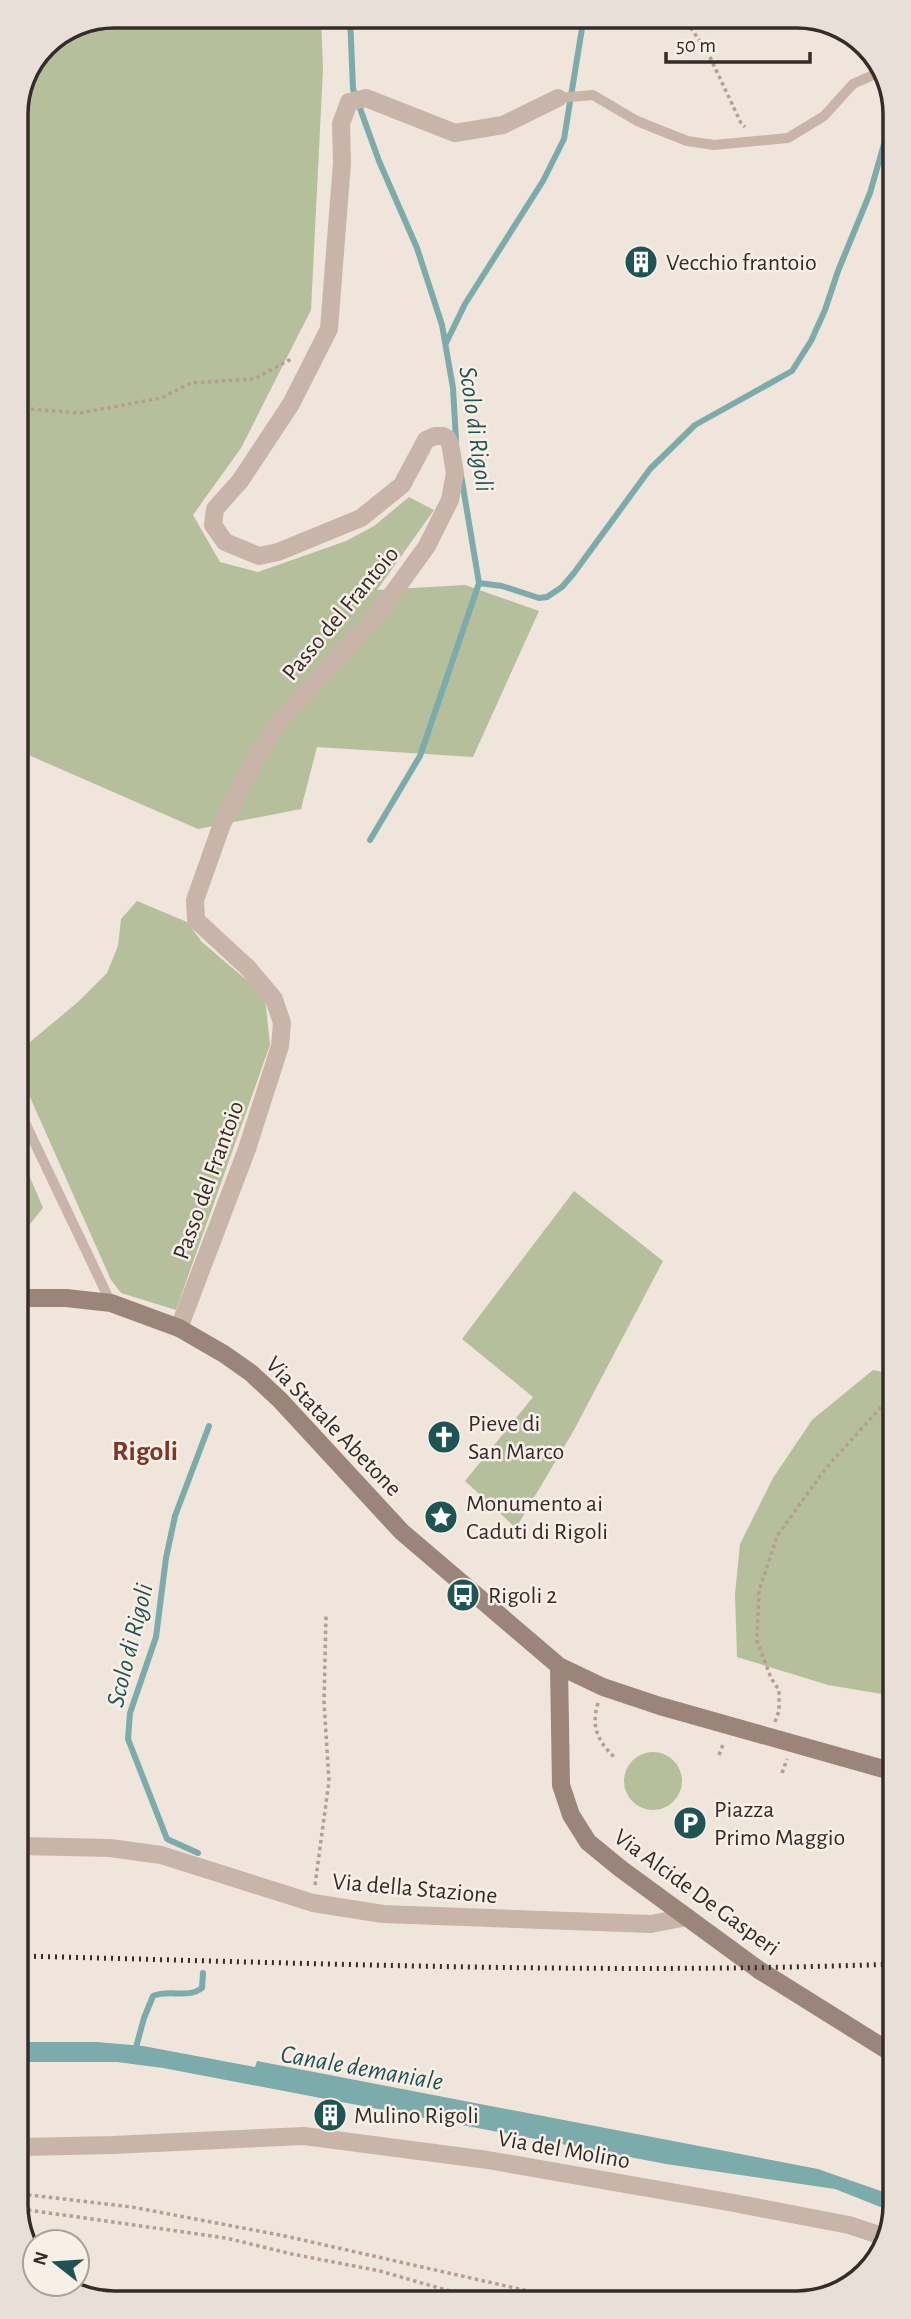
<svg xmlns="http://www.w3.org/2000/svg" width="911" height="2319" font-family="'Alegreya Sans',sans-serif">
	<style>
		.green { fill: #b5bf9c }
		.water { fill: #7bacab }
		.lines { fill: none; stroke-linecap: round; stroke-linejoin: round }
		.stream { stroke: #7bacab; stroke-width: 6 }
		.path { stroke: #b49e92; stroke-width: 3.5; stroke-dasharray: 3.5 3.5; stroke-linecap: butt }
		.lane { stroke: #c8b4a8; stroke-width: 10 }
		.street { stroke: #c8b4a8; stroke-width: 18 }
		.secondary { stroke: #9b8479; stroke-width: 18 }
		.rail { stroke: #352b28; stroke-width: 5; stroke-dasharray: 2 5; stroke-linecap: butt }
		.labels { text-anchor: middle; stroke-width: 5; stroke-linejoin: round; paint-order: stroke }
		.poi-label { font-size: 24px; fill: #352b28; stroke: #f8efe7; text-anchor: start }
		.street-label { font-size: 24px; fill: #352b28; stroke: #f8efe7 }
		.water-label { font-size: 26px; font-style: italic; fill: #1f5454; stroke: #f8efe7 }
		.quarter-label { font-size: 28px; font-weight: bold; fill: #803525; stroke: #f8efe7 }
		.rim { fill: none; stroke: #352b28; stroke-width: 3.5 }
	</style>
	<rect width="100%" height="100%" fill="#f0e5db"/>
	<path class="green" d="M114 16H321L323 69 311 310 241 448 193 515 220 562 258 572 346 541 374 526 409 497 434 510 377 590 465 585 539 611 473 757 317 747 301 809 198 829 17 750 16 108 45 44Z
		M137 901 187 922 202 942 265 996 270 1045 176 1310 121 1293 111 1280 18 1070V1052L78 1002 107 973 118 946 121 919Z
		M18 1149 43 1208 21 1235V1265L19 1266Z
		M574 1191 663 1261 574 1430 516 1528 465 1481 533 1397 462 1339Z
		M873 1370 893 1374 894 1696 828 1685 737 1657 735 1594 740 1544 773 1478 812 1420Z
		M624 1781a29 29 0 1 1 58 0a29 29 0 1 1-58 0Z"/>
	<path class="water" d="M20 2042H97L143 2046 255 2067 257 2061 818 2169 895 2196 893 2212 835 2189 666 2164 163 2068 117 2062H20Z"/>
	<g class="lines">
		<path class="stream" d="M350 16 353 89 379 161 417 248 442 325 453 388 456 440
			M446 343 465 304 543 181 564 139 584 16
			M479 583 502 586 539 598 547 597 562 587 574 573 650 469 695 425 792 371 811 341 825 310 838 271 870 193 890 123
			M370 840 420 756 479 583 461 475
			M198 1853 167 1839 128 1739 130 1713 156 1637 166 1558 175 1516 209 1426
			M135 2051 144 2018 153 1996C169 1989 188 1999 202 1988L203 1973"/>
		<path class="path" d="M683 16 709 55 741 123 745 127
			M17 408 80 413 161 398 191 383 254 379 293 358
			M598 1703C591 1726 597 1740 614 1757
			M775 1722 779 1711V1690L771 1678 757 1641 759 1591 777 1536 826 1468 893 1394
			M719 1755 724 1742
			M782 1773 787 1759
			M315 1885 329 1781 324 1702 326 1616
			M21 2194 132 2207 285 2236 568 2300
			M21 2209 226 2238 292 2254 380 2271 446 2290 510 2300
			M81 2293H127L201 2302"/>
		<path class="lane" d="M558 98 593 95 637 121 687 141 714 145 788 138 824 116 853 84 882 71
			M18 1108 111 1303"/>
		<path class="street" d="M179 1328 247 1149 280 1046 282 1023 274 999 248 968 196 920 195 900 222 824 253 763 276 726 380 611 427 546 450 500 455 473 450 444 448 439 443 436H435L426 440 402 485 361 518 278 552 259 556 225 542 213 525 215 509 240 481 291 404 329 329 342 163 341 124 349 102 366 98 455 133 503 125 558 98
			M20 1846 110 1848 161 1855 313 1903 383 1914 651 1924 687 1917
			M21 2147 113 2145 304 2136 488 2160 734 2203 849 2225 885 2237"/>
		<path class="secondary" d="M19 1298H66L111 1303 179 1328 224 1354 251 1373 280 1400 402 1532 559 1666 603 1687 660 1706 894 1772
			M559 1666 561 1785 571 1815 588 1842 621 1869 759 1970 895 2055"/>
		<path class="rail" d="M20 1956C312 1963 603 1975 895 1964"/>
	</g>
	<defs>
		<symbol id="building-disc" viewBox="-11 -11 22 22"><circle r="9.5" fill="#1f5454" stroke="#f8efe7"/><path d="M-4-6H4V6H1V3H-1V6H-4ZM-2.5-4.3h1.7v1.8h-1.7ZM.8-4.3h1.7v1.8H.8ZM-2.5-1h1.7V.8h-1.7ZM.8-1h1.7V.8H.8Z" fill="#fff"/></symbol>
		<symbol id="church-disc" viewBox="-11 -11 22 22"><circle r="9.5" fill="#1f5454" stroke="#f8efe7"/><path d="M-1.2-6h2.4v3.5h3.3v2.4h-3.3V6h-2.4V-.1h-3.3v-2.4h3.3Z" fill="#fff"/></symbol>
		<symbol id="sight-disc" viewBox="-11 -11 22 22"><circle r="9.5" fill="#1f5454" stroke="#f8efe7"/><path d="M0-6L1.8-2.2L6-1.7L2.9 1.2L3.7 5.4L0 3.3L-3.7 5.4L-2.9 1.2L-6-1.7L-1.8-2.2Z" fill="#fff"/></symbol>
		<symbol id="bus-disc" viewBox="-11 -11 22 22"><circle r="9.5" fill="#1f5454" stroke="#f8efe7"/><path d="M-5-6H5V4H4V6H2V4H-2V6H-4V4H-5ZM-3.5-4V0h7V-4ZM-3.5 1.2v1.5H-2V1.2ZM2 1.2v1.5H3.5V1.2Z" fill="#fff"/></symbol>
		<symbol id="parking-disc" viewBox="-11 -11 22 22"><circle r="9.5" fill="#1f5454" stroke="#f8efe7"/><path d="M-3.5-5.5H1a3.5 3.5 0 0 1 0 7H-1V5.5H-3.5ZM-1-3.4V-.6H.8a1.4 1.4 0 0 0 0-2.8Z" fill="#fff"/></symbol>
	</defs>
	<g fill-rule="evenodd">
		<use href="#building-disc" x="622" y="243" width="38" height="38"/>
		<use href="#church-disc" x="425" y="1418" width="38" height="38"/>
		<use href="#sight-disc" x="422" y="1498" width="38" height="38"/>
		<use href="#bus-disc" x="444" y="1576" width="38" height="38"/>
		<use href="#parking-disc" x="671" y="1804" width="38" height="38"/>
		<use href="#building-disc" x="311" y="2096" width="38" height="38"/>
	</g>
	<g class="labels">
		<g class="poi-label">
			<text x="666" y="270">Vecchio frantoio</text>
			<text x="468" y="1431">Pieve di<tspan x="468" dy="28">San Marco</tspan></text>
			<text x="466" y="1511">Monumento ai<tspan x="466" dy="28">Caduti di Rigoli</tspan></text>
			<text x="488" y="1603">Rigoli 2</text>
			<text x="714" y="1817">Piazza<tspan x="714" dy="28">Primo Maggio</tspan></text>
			<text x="354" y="2123">Mulino Rigoli</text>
		</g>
		<g class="street-label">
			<text transform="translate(340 613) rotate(-50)" y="8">Passo del Frantoio</text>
			<text transform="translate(208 1180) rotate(-70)" y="8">Passo del Frantoio</text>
			<text transform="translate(334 1426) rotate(46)" y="8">Via Statale Abetone</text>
			<text transform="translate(415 1888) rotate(5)" y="8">Via della Stazione</text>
			<text transform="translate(697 1892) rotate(36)" y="8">Via Alcide De Gasperi</text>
			<text transform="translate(564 2149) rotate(10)" y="8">Via del Molino</text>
		</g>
		<g class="water-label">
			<text transform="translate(477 429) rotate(82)" y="9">Scolo di Rigoli</text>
			<text transform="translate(129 1645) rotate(-76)" y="9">Scolo di Rigoli</text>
			<text transform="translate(362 2067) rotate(10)" y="9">Canale demaniale</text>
		</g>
		<g class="quarter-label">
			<text x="145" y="1460">Rigoli</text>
		</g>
	</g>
	<path d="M0 0H911V2319H0ZM114 28H797A86 86 0 0 1 883 114V2205A86 86 0 0 1 797 2291H114A86 86 0 0 1 28 2205V114A86 86 0 0 1 114 28Z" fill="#e8dfd8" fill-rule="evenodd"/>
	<path class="rim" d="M114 28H797A86 86 0 0 1 883 114V2205A86 86 0 0 1 797 2291H114A86 86 0 0 1 28 2205V114A86 86 0 0 1 114 28Z"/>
	<g transform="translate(56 2263) rotate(287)"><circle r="33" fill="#f8efe7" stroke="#aaa19b" stroke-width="2"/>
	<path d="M0-5L12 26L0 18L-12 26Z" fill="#1f5454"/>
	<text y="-10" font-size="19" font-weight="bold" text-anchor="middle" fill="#352b28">N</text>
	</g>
	<path d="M666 52v10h144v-10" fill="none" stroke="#352b28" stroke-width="3.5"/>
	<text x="676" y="52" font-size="21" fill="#352b28" stroke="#f8efe7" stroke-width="5" paint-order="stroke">50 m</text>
</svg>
